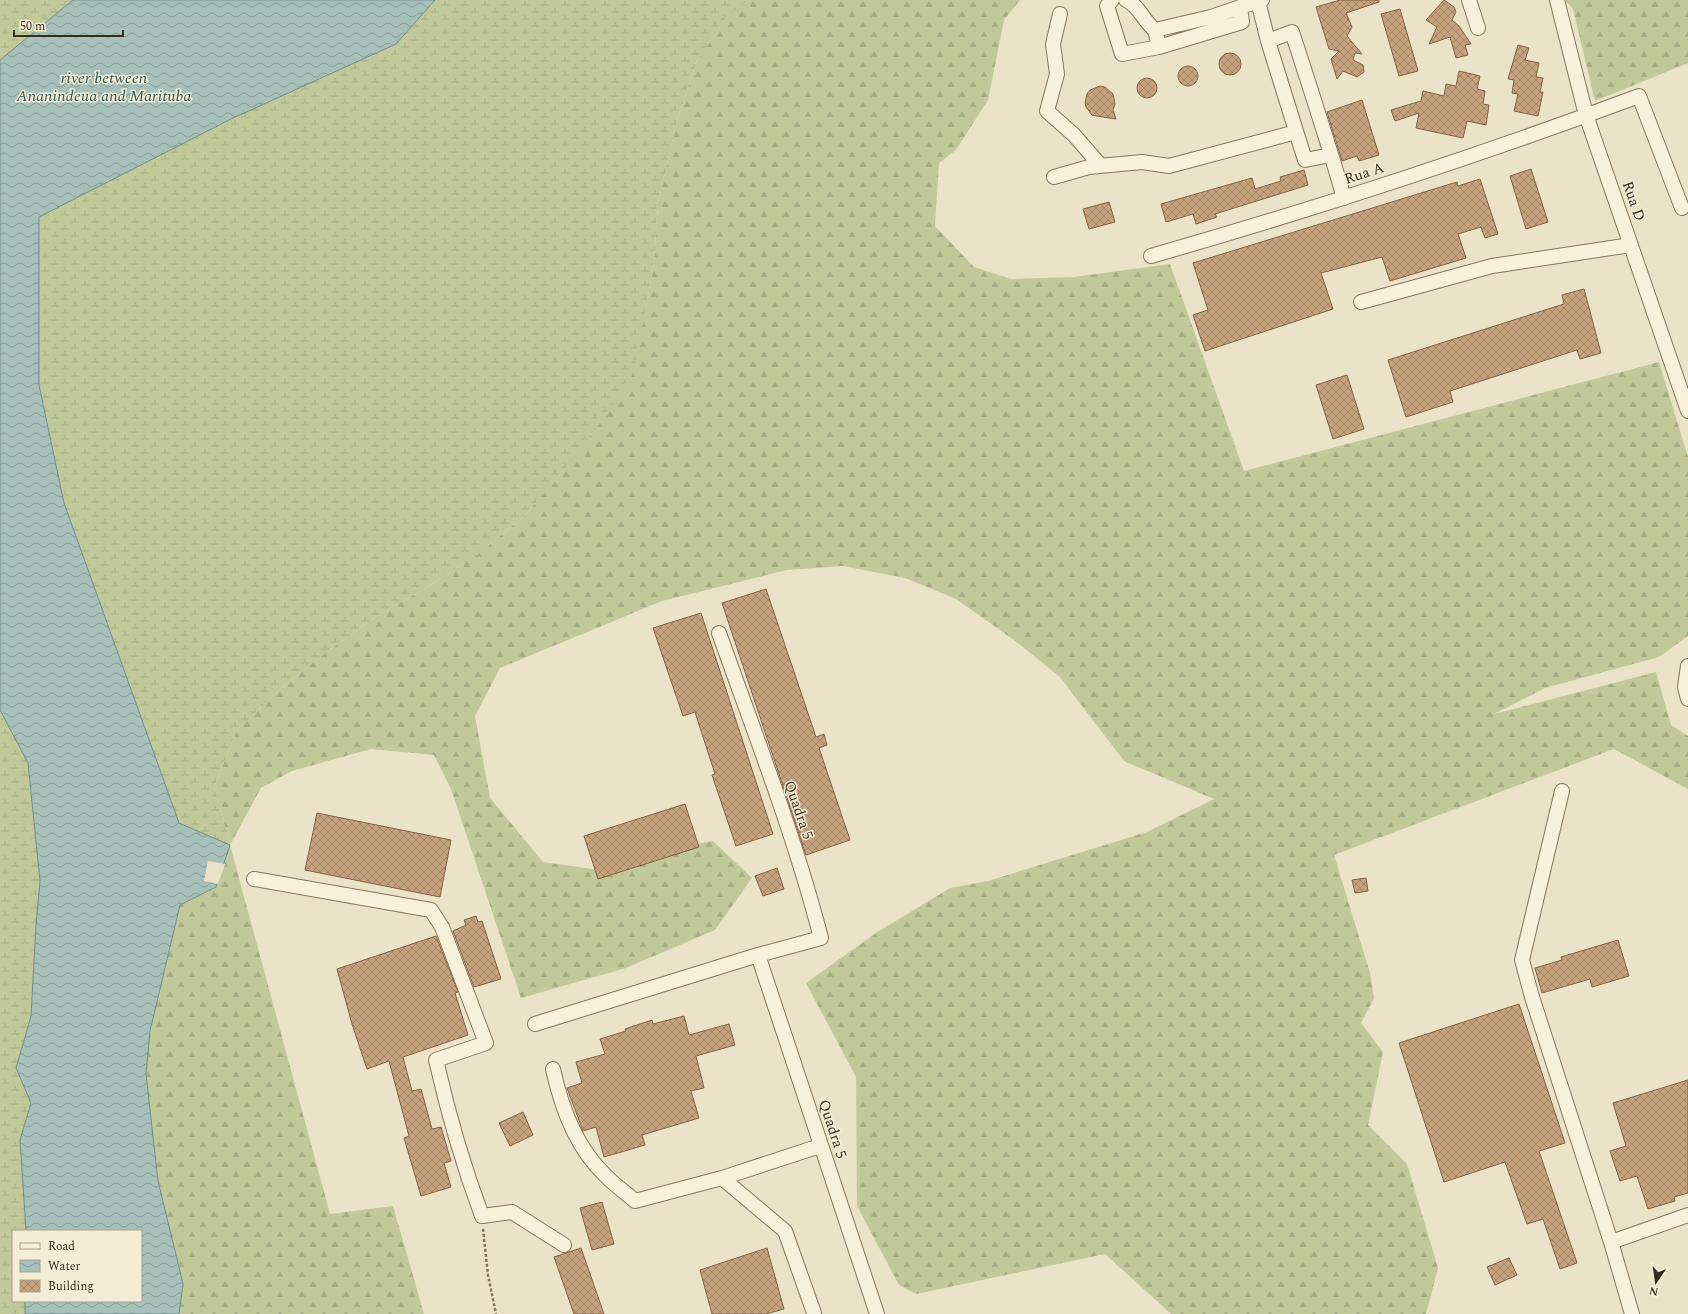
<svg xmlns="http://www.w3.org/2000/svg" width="1688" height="1314" font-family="Spectral,serif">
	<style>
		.forest { fill: url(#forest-firs) }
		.wetland { fill: url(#wetland-marsh) }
		.water { fill: url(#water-waves); stroke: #6f8d88 }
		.pier { fill: #ebe3c7 }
		.building { fill: url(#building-cross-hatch); stroke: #836245 }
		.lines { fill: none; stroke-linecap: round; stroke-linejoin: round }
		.minor-casing { stroke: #86765d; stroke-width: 16 }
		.path { stroke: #86765d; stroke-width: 2.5; stroke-dasharray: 3 2; stroke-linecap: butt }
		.minor { stroke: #f7f0da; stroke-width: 14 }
		.labels { text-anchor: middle; stroke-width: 3; stroke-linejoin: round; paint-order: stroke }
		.street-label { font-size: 15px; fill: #372d20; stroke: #f3edd6 }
		.water-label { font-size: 16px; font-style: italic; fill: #315656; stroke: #f3edd6 }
	</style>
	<defs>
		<pattern id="forest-firs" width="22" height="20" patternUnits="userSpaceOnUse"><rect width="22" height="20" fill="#c1c99b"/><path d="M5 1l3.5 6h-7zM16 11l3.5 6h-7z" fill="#a6ad85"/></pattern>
		<pattern id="wetland-marsh" width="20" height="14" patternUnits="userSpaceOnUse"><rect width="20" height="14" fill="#c1c99b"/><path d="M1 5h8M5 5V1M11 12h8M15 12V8" fill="none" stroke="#a6ad85"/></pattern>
		<pattern id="water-waves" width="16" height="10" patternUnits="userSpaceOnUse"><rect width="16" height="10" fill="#a8c0ba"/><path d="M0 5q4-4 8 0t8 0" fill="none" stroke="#8a9c97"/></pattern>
		<pattern id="building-cross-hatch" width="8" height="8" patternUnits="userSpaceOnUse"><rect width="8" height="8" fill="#c7a27f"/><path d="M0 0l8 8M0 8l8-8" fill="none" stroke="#a28468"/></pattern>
	</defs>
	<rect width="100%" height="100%" fill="#ebe3c7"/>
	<path class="forest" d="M750 0H1020L1004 20 988 100 956 150 939 163 935 226 974 267 1011 279 1074 277 1170 264 1244 471 1659 362 1688 457V636L1659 657 1545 688 1494 714 1656 672 1671 725 1688 736V789L1614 749 1334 855 1370 973 1374 998 1361 1023 1383 1052 1368 1125 1407 1164 1438 1268 1426 1314H1171L1105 1254 916 1294 899 1285 857 1206 856 1077 806 983 876 933 950 888 988 881 1147 832 1214 799 1124 761 1060 677 1014 640 956 599 905 578 843 566 787 570 662 601 500 668 475 716 490 798 543 862 599 870 643 853 713 841 752 878 715 930 626 968 521 998 451 789 434 755 371 749 292 771 261 788 230 845 330 1214 393 1206 424 1314H179L183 1284 158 1181 146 1074 150 1031 180 905 216 887 230 845 214 787 237 730 278 691 325 653 377 616 429 586 478 554 523 517 561 474 644 319 654 262 658 202 677 121 696 63 727 14Z
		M1565 0H1688V63L1595 101 1573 9Z"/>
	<path class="wetland" d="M0 0H73L0 60Z
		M435 0H750L727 15 696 63 677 121 658 202 654 262 644 319 632 375 597 427 561 474 523 517 478 554 429 586 377 616 325 653 278 691 237 730 214 787 230 845 179 823 64 503 39 385V217L231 119 396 44Z
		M0 710 28 763 40 881 36 925 31 1016 16 1068 31 1103 20 1140 26 1231H13V1301H25V1314H0Z"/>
	<path class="water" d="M73 0H435L396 44 231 119 39 217V385L64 503 179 823 230 845 216 887 180 905 150 1031 146 1074 158 1181 183 1284 179 1314H25V1301H141V1231H26L20 1140 31 1103 16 1068 31 1016 36 925 40 881 28 763 0 710V60Z"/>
	<path class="pier" d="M208 861 225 864 218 884 204 881Z"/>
	<path class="building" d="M1340 0H1379V2L1346 13 1352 27 1347 36 1362 54 1355 53 1353 60 1363 65 1364 72 1357 77 1343 71 1337 79 1331 59 1339 51 1329 49 1316 7Z
		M1444 0 1454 7 1456 12 1452 20 1459 26 1471 44 1465 45 1468 55 1456 58 1450 37 1429 44 1437 27 1426 20Z
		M1400 9 1418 71 1399 76 1381 14Z
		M1518 45 1529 48 1525 60 1539 63 1536 77 1543 78 1540 92H1543L1538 116 1514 111 1518 94 1512 93 1514 80 1508 79Z
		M1219 64a11 11 0 1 1 22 0a11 11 0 1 1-22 0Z
		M1178 76a10 10 0 1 1 20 0a10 10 0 1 1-20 0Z
		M1459 71 1480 76 1477 89 1485 91 1483 104 1489 105 1486 125 1467 121 1463 138 1416 128 1419 113 1395 121 1391 110 1421 101 1423 91 1444 96 1446 84 1456 86Z
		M1137 88a10 10 0 1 1 20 0a10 10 0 1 1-20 0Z
		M1100 86 1105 87 1113 94 1115 104 1113 110 1116 119 1096 116 1092 115 1086 107 1085 103 1087 94 1090 90Z
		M1362 100 1379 155 1359 161 1357 156 1342 161 1327 112Z
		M1531 169 1548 222 1526 229 1510 176Z
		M1304 170 1308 185 1215 214 1217 217 1196 224 1193 214 1166 222 1161 204 1252 178 1255 189 1281 181 1280 177Z
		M1480 179 1498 234 1485 238 1481 227 1458 234 1466 258 1390 281 1382 257 1321 273 1333 309 1205 351 1193 315 1208 310 1193 263 1457 182 1458 186Z
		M1109 202 1115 222 1089 229 1083 209Z
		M1584 289 1601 353 1580 359 1577 350 1450 391 1453 402 1406 417 1388 360 1564 304 1562 295Z
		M1347 375 1364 429 1333 439 1316 385Z
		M766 589 816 737 824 734 827 745 819 748 850 840 806 855 722 603Z
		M701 613 773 834 736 846 712 775 715 774 695 712 683 716 653 628Z
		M685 804 699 847 598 879 584 836Z
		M317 813 451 840 440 897 305 870Z
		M777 868 784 889 763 896 755 876Z
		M1366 878 1368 891 1355 893 1352 880Z
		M476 916 478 922 482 921 501 979 474 987 453 931 466 925 464 920Z
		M436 936 458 992 455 993 468 1035 403 1057 412 1091 421 1089 432 1129 441 1127 451 1161 444 1163 451 1187 421 1196 404 1138 409 1136 389 1061 367 1069 352 1024 337 969Z
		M1618 940 1629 976 1592 987 1590 979 1542 993 1535 968 1562 960 1561 957Z
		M1519 1004 1565 1143 1539 1151 1577 1263 1560 1269 1543 1219 1527 1224 1505 1162 1444 1182 1399 1043Z
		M684 1016 689 1035 729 1024 735 1045 696 1056 704 1088 691 1091 699 1118 642 1135 645 1145 604 1157 596 1127 583 1131 567 1088 582 1083 576 1062 605 1054 600 1039 626 1031 625 1029 652 1020 653 1024Z
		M1688 1080V1193L1674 1197 1675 1201 1648 1209 1637 1176 1620 1181 1610 1151 1626 1146 1613 1103Z
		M523 1112 533 1135 510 1146 499 1123Z
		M602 1202 614 1244 592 1250 580 1208Z
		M581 1248 604 1314H574L554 1257Z
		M767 1248 784 1309 766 1314H712L700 1270Z
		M1509 1258 1517 1275 1495 1285 1487 1267Z"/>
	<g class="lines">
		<defs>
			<path id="minor" d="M1112 0 1107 6 1122 54 1159 47
				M1126 0C1138 4 1144 22 1155 30
				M1262 0 1258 1 1268 41
				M1469 0 1478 28
				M1557 0 1586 115 1688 411
				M1240 7 1242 22 1159 47 1155 30 1211 17 1258 1
				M1060 14 1053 44 1057 74 1047 111 1074 135 1101 166
				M1331 155 1305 160 1268 41 1292 32C1310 87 1328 142 1344 198
				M1054 177 1089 167 1142 162 1169 166 1296 132
				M1151 256C1315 209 1478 156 1639 96L1682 208
				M1361 302 1492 266 1631 245
				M1688 666 1685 687 1688 699
				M1562 791 1522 960 1532 997 1611 1242 1688 1215
				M254 879 431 910 442 927 486 1043 436 1060C448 1113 463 1165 482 1216L512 1212 564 1245
				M758 955 877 1314
				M535 1024 758 955 821 938C794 834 755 734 719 633
				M553 1069C561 1106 576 1147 604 1174 613 1184 625 1192 635 1201L722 1178 820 1146
				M722 1178 785 1231 814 1313
				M1611 1242 1632 1314"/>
		</defs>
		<use href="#minor" class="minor-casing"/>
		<path class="path" d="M483 1229 488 1275 496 1314"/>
		<use href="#minor" class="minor"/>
	</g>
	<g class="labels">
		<g class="street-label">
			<text transform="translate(1364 173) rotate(-18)" y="5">Rua A</text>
			<text transform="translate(1634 201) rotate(71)" y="5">Rua D</text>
			<text transform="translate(799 810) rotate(71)" y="5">Quadra 5</text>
			<text transform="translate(833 1129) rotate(72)" y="5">Quadra 5</text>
		</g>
		<g class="water-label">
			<text x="104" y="83">river between<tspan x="104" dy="18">Ananindeua and Marituba</tspan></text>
		</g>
	</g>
	<rect x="12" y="1230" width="130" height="72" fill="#f3edd6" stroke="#a8a08d"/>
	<rect x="20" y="1243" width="20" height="6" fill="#f7f0da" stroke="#a8a08d"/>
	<text x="48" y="1250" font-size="12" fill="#372d20">Road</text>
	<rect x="20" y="1260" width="20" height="12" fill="url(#water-waves)" stroke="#a8a08d"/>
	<text x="48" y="1270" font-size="12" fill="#372d20">Water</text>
	<rect x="20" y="1280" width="20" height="12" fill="url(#building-cross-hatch)" stroke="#a8a08d"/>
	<text x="48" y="1290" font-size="12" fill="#372d20">Building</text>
	<g transform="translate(1656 1282) rotate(193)" stroke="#f3edd6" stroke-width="3" paint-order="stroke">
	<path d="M0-3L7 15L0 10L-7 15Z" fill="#372d20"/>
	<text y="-6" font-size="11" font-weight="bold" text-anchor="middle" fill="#372d20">N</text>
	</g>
	<path d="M14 30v6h109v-6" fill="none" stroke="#372d20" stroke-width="2"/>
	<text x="20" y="30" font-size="12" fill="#372d20" stroke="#f3edd6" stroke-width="3" paint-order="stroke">50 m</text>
</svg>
